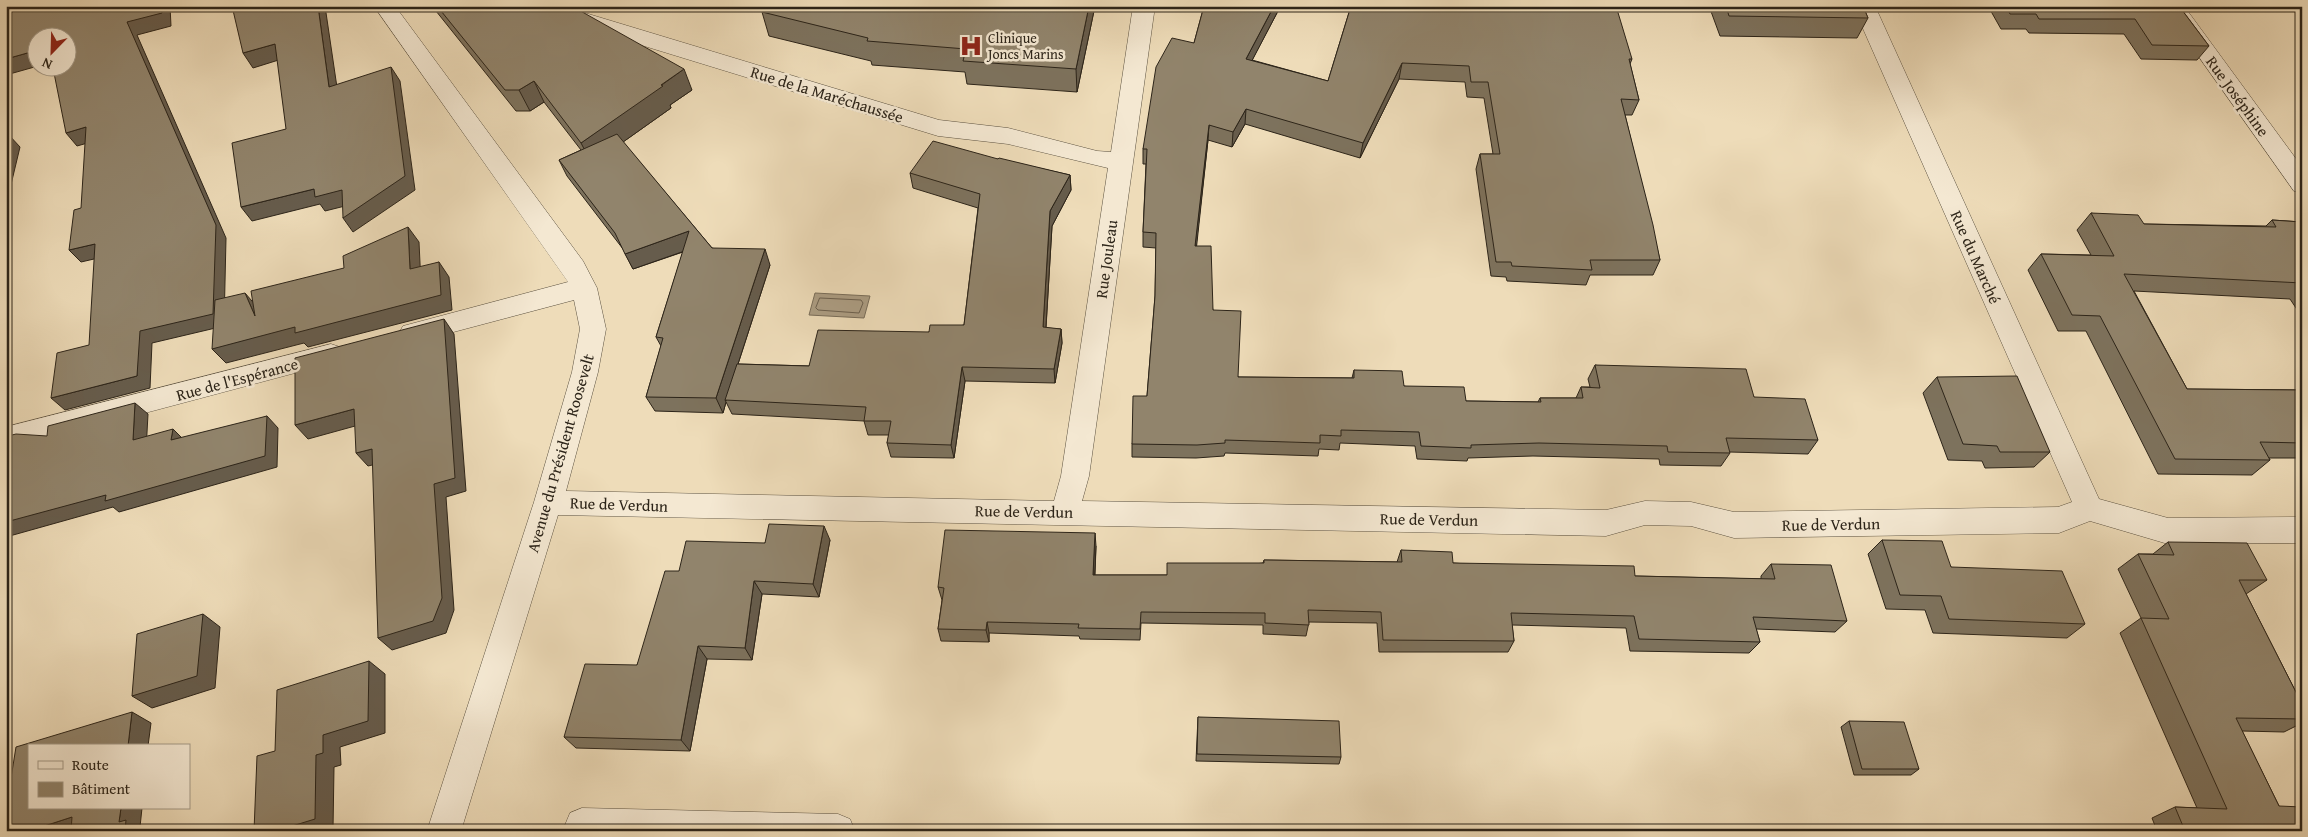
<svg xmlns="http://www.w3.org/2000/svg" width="2308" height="837" font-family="'Gentium Book Plus',serif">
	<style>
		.water { fill: #ac9d83; stroke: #796d59 }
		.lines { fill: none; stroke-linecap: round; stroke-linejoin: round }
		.shore { stroke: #6c604e; stroke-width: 1 }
		.minor-casing { stroke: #5c5241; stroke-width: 1 }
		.minor { fill: #f4e8d2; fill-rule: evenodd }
		.wall { fill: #7d725d; stroke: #2c2419 }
		.shaded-wall { fill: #665c4c; stroke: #2c2419 }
		.building { fill: #91846c; stroke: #2c2419 }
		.labels { text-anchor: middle; stroke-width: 5; stroke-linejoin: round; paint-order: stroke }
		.far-poi-label { font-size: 14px; fill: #2c2419; stroke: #f4e8d2; text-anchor: start }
		.street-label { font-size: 16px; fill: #2c2419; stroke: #f4e8d2 }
	</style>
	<rect width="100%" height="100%" fill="#eedcb9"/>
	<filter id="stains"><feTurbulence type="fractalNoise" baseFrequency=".004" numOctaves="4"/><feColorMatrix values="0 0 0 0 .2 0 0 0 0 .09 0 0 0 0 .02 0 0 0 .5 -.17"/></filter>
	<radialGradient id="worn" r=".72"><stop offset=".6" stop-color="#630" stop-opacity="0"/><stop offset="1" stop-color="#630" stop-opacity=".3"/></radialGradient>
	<path class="water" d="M815 293 870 296 864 318 809 315Z"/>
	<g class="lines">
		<path class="shore" d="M820 298 861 300 863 303 859 313 818 310 816 308Z"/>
		<defs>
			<path id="minor" d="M374 6H395L583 261 597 288 606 329 598 372 566 491 1054 501 1061 476 1108 168 1008 144 938 136 530 11 528 6H562L939 120 1008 128 1097 151 1111 152 1133 6H1155L1089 476 1082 501 1606 510 1645 501 1691 502 1734 512 2058 507 2072 502 1853 6H1875L2099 499 2168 518 2302 517V543L2168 544 2090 521 2059 533 1734 538 1691 526 1645 525 1606 536 558 515 461 831H427L534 502 572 372 580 329 574 300 412 343 403 340 399 333 403 326 568 282Z
				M2163 6H2184L2302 167V193L2294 191Z
				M331 344 340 347 344 354 340 361 6 450V427Z
				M582 808 838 814 850 819 855 831H568L565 825 570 813Z"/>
		</defs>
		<use href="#minor" class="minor-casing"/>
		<use href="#minor" class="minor"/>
	</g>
	<path class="wall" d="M432 6H536L692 90 670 105 671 108 623 142 712 248 770 265 738 364 809 366 929 332 964 325 978 208 913 188 910 173 998 159 1070 175 1071 190 1052 226 1046 328 1061 329 1062 343 1055 383 965 381 954 458 891 457 887 443 889 435H868L864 421 732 414 726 402 723 413 655 411 646 397 661 346 656 337 683 252 633 269 623 249 567 176 559 160 581 150 544 102 530 111H516Z
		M768 6H1095L1077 92 967 84 965 72 872 65 871 61 769 36 762 12Z
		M1204 6H1279L1278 11 1252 60 1328 81 1351 6 1632 59 1630 64 1639 100 1632 115H1625L1660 260 1653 275H1590L1586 285 1507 281 1506 277 1491 276 1476 169 1480 154H1493L1484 98 1467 97 1465 82 1399 79 1360 158 1245 124 1232 147 1208 140 1196 246 1213 310 1238 377 1352 378 1354 370 1404 386 1466 401 1538 402 1540 398H1576L1581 387H1590L1588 379 1595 365 1754 397 1818 440 1808 454 1729 452 1730 453 1721 466 1660 465 1659 459 1533 456 1468 458 1467 461 1417 459 1415 446 1340 443 1339 450 1319 449 1318 456 1225 453 1224 456 1196 458 1132 457V444L1147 396 1155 296 1156 248 1143 247V232L1146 164H1143V149L1194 43Z
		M1709 6H1863L1868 18 1857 38 1720 36Z
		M1988 6H2179L2209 46 2197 60 2141 59 2124 34 2029 33 2026 29H2001Z
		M2091 213 2144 224 2266 226 2272 220 2302 222V317L2290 299 2134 291 2187 389 2302 390V458H2269L2270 460 2252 475 2158 474 2086 331H2058L2028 270 2041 254 2091 255 2077 230Z
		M1937 377 2050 452 2034 467 1985 468 1982 461 1948 460 1923 393Z
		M830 540 819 597 762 594 752 660 707 659 690 751 576 748 564 737 637 665 679 571 765 543Z
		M1882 540 1951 567 2085 624 2067 638 1933 633 1925 610 1886 609 1868 554Z
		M2168 542 2267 580 2246 594 2302 704V723L2284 732 2242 731 2279 806 2302 831H2157L2152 818 2175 807 2197 808 2120 633 2141 618 2118 569 2138 554H2153Z
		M1096 546 1095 575H1167L1263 563 1264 560 1397 562 1401 550 1453 563 1635 576 1761 579V576L1771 564 1847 621 1835 632 1756 629 1760 642 1749 653 1630 651 1626 628 1512 625 1514 641 1508 652H1379L1377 623 1309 622 1306 636 1263 634V625L1141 623 1140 640 1080 639 1079 636 989 633V642L941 641 938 629 942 600 938 587Z
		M1198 717 1341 757 1339 764 1196 761Z
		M1849 721 1919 769 1911 775H1854L1841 727Z"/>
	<path class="shaded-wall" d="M161 6H170L171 26 137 35 226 238 224 326 152 343 150 388 65 410 51 398 137 376 127 22Z
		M318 6H325L339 101 329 87Z
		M1089 6H1095L1077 92 1076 69Z
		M1274 6H1279L1278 11 1245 74 1246 59Z
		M275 44 285 58 253 68 243 53Z
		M38 50V66L6 75V59Z
		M1402 63 1399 79 1360 158 1363 143Z
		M391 67 400 81 415 190 353 232 343 218Z
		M684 69 692 90 670 105 671 108 592 164 581 143Z
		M534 81 544 102 530 111 519 90Z
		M1246 109 1245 124 1232 147 1233 132Z
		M1209 125 1208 140 1195 261V246Z
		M86 127 98 140 77 146 66 133Z
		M8 134 20 147 8 197H6V139Z
		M1070 175 1071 190 1052 226 1045 342 1043 327 1050 211Z
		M314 189 342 190 353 204 325 211 320 204 252 221 241 207Z
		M408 227 419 242 421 284 410 269Z
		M689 231 696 247 633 269 625 254Z
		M95 244 107 256 81 262 69 250Z
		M765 249 770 265 726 401 725 400 726 402 723 413 716 398Z
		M439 262 449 277 452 310 308 347 304 343 226 363 212 349Z
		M245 293 258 308 255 316Z
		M444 319 454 334 466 491 446 497 454 610 446 633 392 650 378 638 434 484Z
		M1061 329 1062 343 1055 383 1054 369Z
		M962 367 965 381 954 458 951 445Z
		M135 403 148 414 146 451 133 440Z
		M354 409 366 423 308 439 295 425Z
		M267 416 278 428 277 467 119 512 113 507 6 537V522Z
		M173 429 185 441 171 440Z
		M372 449 385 462 368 466 356 453Z
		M824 526 830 540 819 597 813 584Z
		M1095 533 1096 546 1094 587 1093 575Z
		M754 581 762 594 752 660 745 648Z
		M203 614 220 627 215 688 152 708 132 696Z
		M987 622 989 633V642L986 630Z
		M698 646 707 659 690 751 681 740Z
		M369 661 385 674V733L340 747 341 765 334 767 333 829 329 831H276L316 755 323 735Z
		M132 712 151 723 148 746H128Z
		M121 808H142L140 827 145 830V831H125L119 822Z
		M72 817 79 831H29Z"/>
	<path class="building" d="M6 6H161L162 13 127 22 216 225 213 314 140 331 137 376 51 398 57 353 89 345 95 244 69 250 74 210 81 208 86 127 66 133 53 68H68V38H38V50L6 59Z
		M232 6H318L329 87 391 67 405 176 343 218 342 190 315 197 314 189 241 207 232 143 286 129 275 44 243 53Z
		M437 6H536L553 11 558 6H568L577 9 684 69 661 85 663 86 581 143 534 81 519 90H505Z
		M768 6H1089L1076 69 963 61 966 49 867 41 868 38 762 12Z
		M1204 6H1274L1246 59 1328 81 1351 6H1616L1632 59H1629L1639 100 1621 99 1653 225 1660 260H1590L1592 270 1512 266 1511 262H1496L1480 154H1500L1488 82H1471L1469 66 1402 63 1363 143 1246 109 1233 132 1209 125 1195 246H1211L1213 310 1241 311 1238 377 1354 378V370L1402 371 1404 386 1464 387 1466 401 1541 402 1540 398H1583L1581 387 1600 388 1595 365 1746 369 1754 397 1805 399 1818 440 1726 438 1730 453 1668 452 1667 446 1539 443 1471 445V448L1421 446 1419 432 1341 430V436L1320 435V443L1225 440V443L1197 445 1132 444 1133 396H1147L1155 296 1156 233 1143 232 1147 149H1143L1156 67 1172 38 1194 43Z
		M1726 6H1863L1868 18 1729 16Z
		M2006 6H2179L2209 46 2152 45 2135 19H2039L2036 14H2010Z
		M617 134 712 248 765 249 716 398 646 397 663 338 656 337 689 231 625 254 615 233 559 160Z
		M933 141 998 159 999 158 1070 175 1050 211 1043 327 1061 329 1054 369 962 367 951 445 887 443 891 421H864L866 407 725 400 737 364 809 366 818 330 929 332 930 325H964L980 194 910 173Z
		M2091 213 2138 215 2144 224 2276 227 2272 220 2302 222V283L2124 274 2187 389 2302 390V443L2260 442 2270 460 2175 459 2100 316 2072 315 2041 254 2114 256Z
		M408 227 410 269 439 262 441 295 295 333V327L212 349 215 300 245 293 255 316 251 291 344 268 343 256Z
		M444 319 455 478 434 484 442 598 433 621 378 638 372 449 356 453 354 409 295 425V358Z
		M2017 376 2050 452H2000L1997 446 1963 444 1937 377Z
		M135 403 133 440 173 429 171 440 267 416 265 456 105 501 106 495 6 522V449L8 436 16 434 47 436 48 426Z
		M769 524 824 526 813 584 754 581 745 648 698 646 681 740 564 737 585 664 637 665 665 571H679L686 541 765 543Z
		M945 530 1095 533 1093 575H1167V563H1264V560L1402 562 1401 550 1452 552 1453 563 1634 566 1635 576 1775 579 1771 564 1831 565 1847 621 1753 617 1760 642 1639 639 1634 616 1511 613 1514 641 1383 640 1381 612 1308 610 1309 625 1265 623V613L1141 612 1140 629 1078 628 1079 624 987 622 986 630 938 629 944 588 938 587Z
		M1882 540 1942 541 1951 567 2062 571 2085 624 1949 619 1941 596 1900 595Z
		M2168 542 2247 543 2267 580H2239L2302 704V719L2236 718 2279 806 2302 807V831H2185L2175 807 2227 809 2141 618 2169 619 2138 554 2174 555Z
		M203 614 197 676 132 696 137 634Z
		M369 661 368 721 323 735V753L316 755 315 819 276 831H254L257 756 275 751 277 690Z
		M132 712 128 746H29V808H121L119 822 126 820 125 831H71L72 817 29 831H6V809L16 747Z
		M1198 717 1339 721 1341 757 1197 754Z
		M1849 721 1904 722 1919 769H1862Z"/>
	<defs>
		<symbol id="hospital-bare" viewBox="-9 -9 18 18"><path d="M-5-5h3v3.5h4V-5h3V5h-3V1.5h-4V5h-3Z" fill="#8f2418" stroke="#f4e8d2" stroke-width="2.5" paint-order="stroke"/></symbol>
	</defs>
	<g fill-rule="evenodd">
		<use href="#hospital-bare" x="955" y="30" width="32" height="32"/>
	</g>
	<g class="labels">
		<g class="far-poi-label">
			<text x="988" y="43">Clinique<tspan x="988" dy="16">Joncs Marins</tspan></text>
		</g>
		<g class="street-label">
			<text transform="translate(827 94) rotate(17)" y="6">Rue de la Maréchaussée</text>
			<text transform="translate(2238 96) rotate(54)" y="6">Rue Joséphine</text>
			<text transform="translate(1976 257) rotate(66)" y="6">Rue du Marché</text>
			<text transform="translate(1106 259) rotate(-82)" y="6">Rue Jouleau</text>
			<text transform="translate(237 379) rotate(-15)" y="6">Rue de l'Espérance</text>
			<text transform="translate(560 453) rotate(-74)" y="6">Avenue du Président Roosevelt</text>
			<text transform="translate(619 504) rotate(2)" y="6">Rue de Verdun</text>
			<text transform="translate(1024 511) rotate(1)" y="6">Rue de Verdun</text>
			<text transform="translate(1429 519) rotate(1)" y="6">Rue de Verdun</text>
			<text transform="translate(1831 524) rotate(-1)" y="6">Rue de Verdun</text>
		</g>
	</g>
	<rect width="2308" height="837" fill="none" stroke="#eedcb9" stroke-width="25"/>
	<rect x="8" y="8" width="2293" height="822" fill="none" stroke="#2c2419" stroke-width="2.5"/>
	<rect x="12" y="12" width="2283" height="812" fill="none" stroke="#2c2419"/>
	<rect x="28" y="744" width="162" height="65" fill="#f4e8d2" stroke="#a49a88"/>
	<rect x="38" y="761" width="25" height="8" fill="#f4e8d2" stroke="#a49a88"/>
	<text x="72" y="770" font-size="15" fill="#2c2419">Route</text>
	<rect x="38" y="782" width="25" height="15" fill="#91846c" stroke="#a49a88"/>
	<text x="72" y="794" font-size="15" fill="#2c2419">Bâtiment</text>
	<g transform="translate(52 52) rotate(203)"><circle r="24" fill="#f4e8d2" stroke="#a49a88"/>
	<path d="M0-4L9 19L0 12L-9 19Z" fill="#8f2418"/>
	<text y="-8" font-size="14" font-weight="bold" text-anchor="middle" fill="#2c2419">N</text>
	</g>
	<rect width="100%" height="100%" filter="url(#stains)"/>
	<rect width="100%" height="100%" fill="url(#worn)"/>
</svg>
